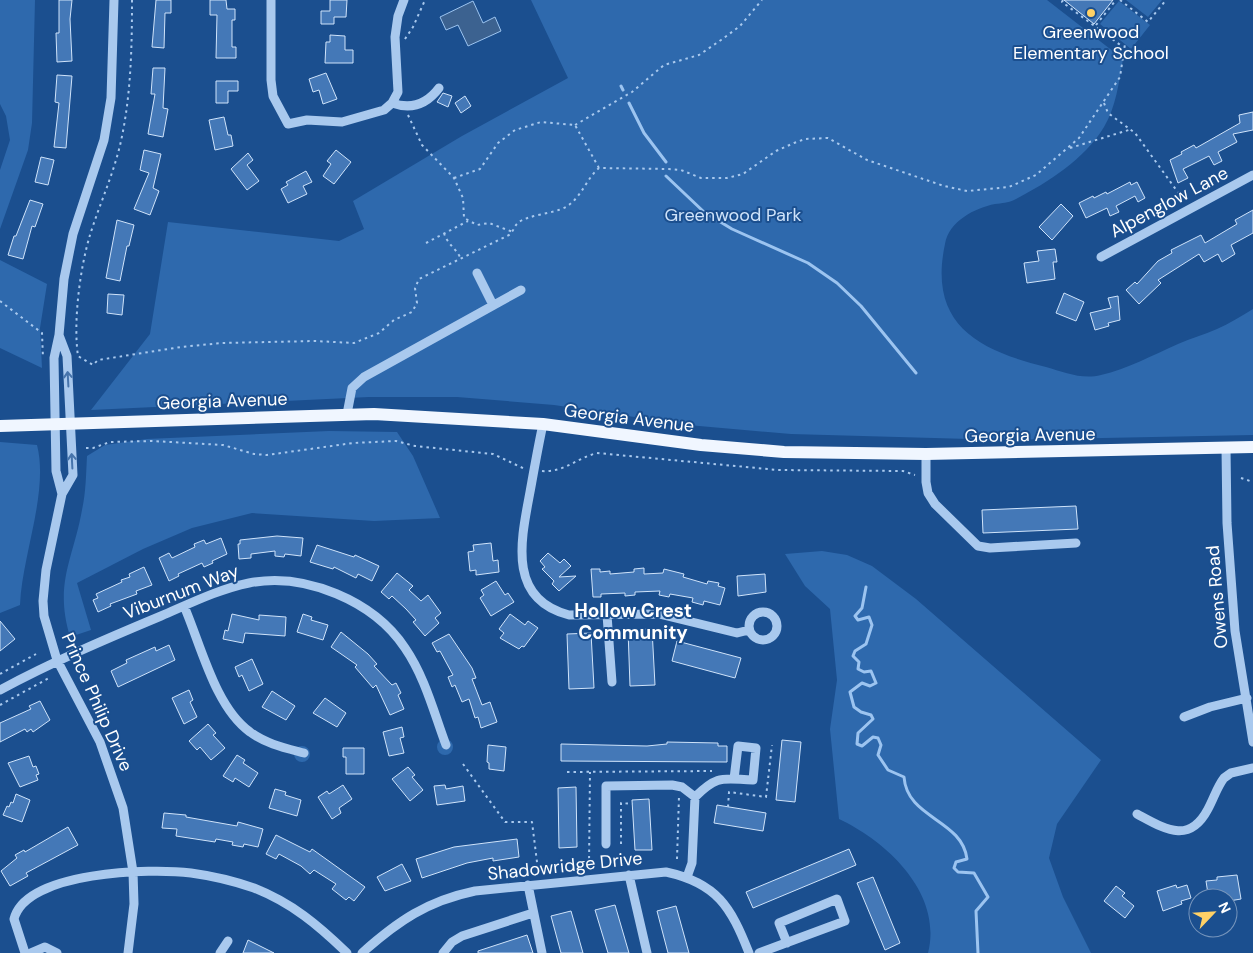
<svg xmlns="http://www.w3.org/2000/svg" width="1253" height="953" font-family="'DM Sans',sans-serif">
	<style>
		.green { fill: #2e69ad }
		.water { fill: #3c6290; stroke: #9cc4f0 }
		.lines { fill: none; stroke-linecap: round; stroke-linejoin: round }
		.stream { stroke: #9cc4f0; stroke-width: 3 }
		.building { fill: #4478b7; stroke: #cfe3fa }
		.path { stroke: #a9c9ee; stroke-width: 2; stroke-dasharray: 2.5 4; stroke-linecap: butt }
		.minor { stroke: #a9c9ee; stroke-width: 9 }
		.major { stroke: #f0f6ff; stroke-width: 12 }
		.oneway { stroke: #4674ac }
		.poi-dot { fill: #ffd166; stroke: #1b4f8f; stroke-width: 2 }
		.labels { text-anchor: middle; stroke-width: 4; stroke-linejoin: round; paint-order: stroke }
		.poi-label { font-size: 18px; fill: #fff; stroke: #1b4f8f }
		.street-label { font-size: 18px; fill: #fff; stroke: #1b4f8f }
		.park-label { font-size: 18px; fill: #cfe3fa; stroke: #1b4f8f }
		.neighbourhood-label { font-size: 19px; font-weight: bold; fill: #fff; stroke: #1b4f8f }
	</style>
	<rect width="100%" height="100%" fill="#1b4f8f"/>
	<path class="green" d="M0 0H35L32 123 28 150 0 229V170L10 140 6 116 0 104Z
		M531 0H1047L1123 59C1119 82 1116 107 1104 127 1084 160 1047 183 1014 200 1008 203 1002 203 995 204 975 208 949 221 945 244 928 324 977 350 1046 367 1064 372 1082 380 1101 375 1127 369 1153 355 1178 344 1191 338 1204 335 1217 329 1229 324 1241 316 1253 309V435L1005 440 791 434 688 425 554 405 457 397H369L91 410 150 334 168 222 339 241 364 229 353 201 462 136 568 78Z
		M1126 0H1162L1148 17Z
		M1119 1 1150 25 1131 49 1100 24Z
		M0 260 47 284 40 328 42 368 0 348Z
		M329 431 397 432 413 456 440 518 374 521 252 513 192 528 143 549 77 583 91 630 70 637C54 583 73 560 82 510 86 492 86 474 87 456L105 445 147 439Z
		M0 442 37 445C49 492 22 555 20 605L0 613Z
		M822 551 847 555 872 566 916 599 1101 760 1057 824 1049 858 1063 897 1091 953H928C943 894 888 842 839 819L830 729 837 680 830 609 805 586 785 554Z
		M437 747a8 8 0 1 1 16 0a8 8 0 1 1-16 0Z
		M294 754a8 8 0 1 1 16 0a8 8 0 1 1-16 0Z"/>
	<path class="water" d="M473 1 483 23 495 17 501 31 468 46 458 25 446 30 440 17Z"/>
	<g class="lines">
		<path class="stream" d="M621 86 623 90
			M629 103 644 133 666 162
			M666 176 704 212 732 229 808 263 837 283 861 306 916 373
			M866 587 862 608 855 616 858 620 869 617 872 625 866 644 855 651 853 656 859 662 858 669 864 672 871 671 876 683 870 686 862 683 850 692 854 707 861 712 871 715 873 719 858 733 857 744 862 746 873 737 878 738 881 745 878 755 888 770 904 777C907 819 962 819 967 859L956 862 954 868 958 872 974 873 988 897 976 911 978 953"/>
	</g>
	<path class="building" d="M59 0H72L70 19 72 61 57 62 56 33H59Z
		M156 0H171V13H165L164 48 152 47Z
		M210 0H226L227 9H235V20H232V47H236V58H216L217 15H210Z
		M330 0H347L346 17H334V24H321V11H330Z
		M1064 0H1113L1094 24Z
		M330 35 345 36V50H353V63H325L326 42H330Z
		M153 68H165L163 108 168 109 163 137 148 134 155 94H151Z
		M326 73 337 99 323 104 319 90 313 92 309 79Z
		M57 75 72 76 66 148 54 147 59 103 55 102Z
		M216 81H238V91H228V103H216Z
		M443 93 452 96 448 107 437 102Z
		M465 96 471 106 461 113 455 103Z
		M1253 112V130L1233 134 1237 142 1218 152 1222 161 1214 165 1209 156 1183 169 1188 178 1178 183 1170 160 1182 154 1181 152 1194 145 1196 148 1240 123 1239 115Z
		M224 117 228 135H231L233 146 215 150 209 120Z
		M144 150 161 154 153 188 159 191 150 215 134 209 149 173 140 170Z
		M336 150 351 162 334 184 323 176 331 164 327 161Z
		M248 153 253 160 247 165 259 181 247 190 231 169Z
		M41 157 54 160 48 185 35 182Z
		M306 171 312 182 303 186 307 194 288 203 281 189 288 185 286 182Z
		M1130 182 1131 185 1137 182 1145 198 1138 202 1135 196 1116 206 1119 212 1110 216 1107 208 1086 218 1079 203 1093 196 1094 198 1106 192 1107 194Z
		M30 200 43 204 35 227 32 226 23 259 8 255 14 236H16Z
		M1061 204 1073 216 1052 240 1039 227Z
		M1253 210V233L1231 245 1235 254 1222 262 1218 254 1204 262 1199 254 1158 280 1161 283 1139 304 1126 290 1135 282 1137 284 1158 261 1172 253 1171 250 1201 235 1205 243 1237 224 1235 220Z
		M117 220 134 225 129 246H127L120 281 106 278Z
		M1055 249 1057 262H1053L1055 279 1027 283 1024 263 1039 261 1037 251Z
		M1064 293 1084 302 1076 321 1056 313Z
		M108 294 124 295 122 315 107 313Z
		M1118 296 1120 320 1108 323 1109 326 1095 330 1090 313 1111 308 1108 298Z
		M1076 506 1078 529 983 533 982 510Z
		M277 536 303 538 301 556 285 554 284 557 275 556V551L251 554V558L239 559 238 544H240V540Z
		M221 538 227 554 212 561 213 563 204 567 202 563 178 574 179 576 169 581 159 558 169 553 172 558 195 547 194 544 204 540 206 544Z
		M491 543 493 561 498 560 499 572 476 575V570L470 571 468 552 474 551 473 545Z
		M317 545 354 557 355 555 379 566 372 581 358 574 356 578 334 567 333 569 310 562Z
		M548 553 560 563 564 559 571 566 559 577 576 576 559 591 552 584 554 581 542 569 545 567 540 561Z
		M144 567 152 585 136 591 137 594 110 604 111 606 98 612 93 600 98 598 96 594 122 582 121 580 130 577 129 574Z
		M644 568V574L663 573 664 569 684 574 683 577 707 584 708 581 719 583 718 586 725 588 720 605 704 601 703 605 692 602 693 598 670 594 669 597 659 595 660 591 635 592V595L625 596V593L601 594V597H593L591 569H600V572L610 571V574L634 572V569Z
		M397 573 413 586 409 590 421 601 428 595 441 613 435 618 439 623 425 636 413 622 416 620 406 609 392 596 389 599 381 592Z
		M765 574 766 592 738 596 737 576Z
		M496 581 505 595 508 593 514 602 491 616 480 598 484 595 481 590Z
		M232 614 259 620V615L286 617 285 636 245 633 243 643 223 639 225 630 228 631Z
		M303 614 312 617 311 620 328 625 323 640 297 632Z
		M510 614 525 625 528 621 538 628 524 647 522 646 519 649 500 638 504 633 499 629Z
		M0 621 15 639 0 651Z
		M652 629 655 685 630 686 628 630Z
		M341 632 368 654 377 664 374 666 392 685 396 683 401 693 398 695 404 709 390 715 376 685 373 688 355 667 357 665 331 647Z
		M591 633 594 688 569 689 567 634Z
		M449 634 472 668 476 678 472 679 482 705 490 702 497 722 481 728 478 717 475 718 469 699 462 702 455 685 452 687 448 677 453 675 440 651 437 652 432 643Z
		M677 641 741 658 735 678 672 661Z
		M169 645 175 660 118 687 111 671 127 663 126 660 155 647 156 651Z
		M252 659 263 684 249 691 242 675 239 677 235 667Z
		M189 690 193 700 190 702 197 717 184 724 172 698Z
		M272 691 295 706 286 720 262 707Z
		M325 698 346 713 337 727 313 713Z
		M40 701 50 720 33 732 31 729 27 732 25 729 0 742V723L31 709 29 706Z
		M208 724 216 733 213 735 225 748 211 760 200 747 197 750 189 741Z
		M402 727 404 737 400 738 404 753 389 756 383 732Z
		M782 740 801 742 795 802 776 800Z
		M667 742 718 743V746H727V762L561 761V744L647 746 667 744Z
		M488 745 506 747 504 771 489 769V763L487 762Z
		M343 748H364V774H346V757H343Z
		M237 755 245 760 243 763 258 773 249 787 235 778 233 782 223 776Z
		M29 756 33 767 36 766 39 774 36 775 38 780 20 787 8 763Z
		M408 767 415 775 412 777 423 790 410 801 392 779Z
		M343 785 352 799 339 808 341 813 332 819 318 797 327 791 329 794Z
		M445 785 446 789 463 786 465 801 437 805 434 786Z
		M576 787 577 847 559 848 558 788Z
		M275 789 286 792 285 795 301 800 297 816 269 808Z
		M16 794 30 800 22 822 3 815 7 806 9 807 11 802 13 803Z
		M649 799 652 850H635L632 800Z
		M717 805 766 813 763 831 714 823Z
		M164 813 186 815V817L237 826 238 822 263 829 258 847 244 844 243 847 232 845 233 842 216 839 215 842 176 836 177 829 162 828Z
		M68 827 78 845 26 873 28 876 10 886 1 871 17 858 15 855 24 850 25 852Z
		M276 835 310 852 312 849 365 887 354 901 349 897 346 900 332 889 336 884 314 870 310 874 301 866 279 854 276 859 266 854Z
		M517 839 519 857 493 861V858L467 863 422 878 416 859 454 847Z
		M849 849 856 865 753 908 746 892Z
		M402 864 411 881 385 891 377 877Z
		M1237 875 1241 899 1229 901V896L1219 897V893L1208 894 1206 881 1217 880V877Z
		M873 877 900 943 885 950 857 883Z
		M1176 885 1177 888 1187 885 1191 898 1181 901 1182 904 1163 911 1157 891Z
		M1116 886 1125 893 1122 896 1134 906 1125 918 1104 901Z
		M615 905 629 953H608L595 910Z
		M676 906 689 953H668L657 911Z
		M571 911 583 953H561L551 916Z
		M527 935 533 953H478V951Z
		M248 940 274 953H243Z"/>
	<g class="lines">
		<path class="path" d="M132 0C132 47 131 95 121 141 114 173 100 203 90 235 80 268 73 322 78 356L93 365 98 360 181 347 222 343 315 341 354 343 379 333 394 320 412 312 417 303 415 288 419 279 509 235C514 231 514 226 518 223 526 215 553 214 566 207 582 197 586 179 599 168L669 169 681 170 701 178H727L743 174 776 151 794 143 805 139 828 138 867 160 944 186 967 191 1009 187 1036 175 1079 138 1120 77 1125 44
			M1063 0 1062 2 1123 47
			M1120 0 1148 22 1166 0
			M1096 25 1116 0
			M405 39 413 27 425 0
			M1104 103 1108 113 1135 133 1185 202
			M408 115 422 145 454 178 463 198 464 218 477 225 489 223 513 232
			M575 125 632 92 664 65 699 55 721 40 740 26 762 0
			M1070 148 1132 129
			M454 178 480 169 498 143 515 130 541 122 575 125 599 168
			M444 233C447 244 456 248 461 259
			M426 243 468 221
			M0 301 42 333 43 358
			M86 448H93L110 442 152 441 223 445 254 454 267 455 353 443 396 441 415 446 493 454 525 469
			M542 471C563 473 577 458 597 453L778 470 903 471 915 475
			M1241 478 1253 482
			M0 674 36 654
			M0 705 49 678
			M463 764 505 822H532L538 870
			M567 772 712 771
			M728 807 729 792 766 797 772 745
			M621 844V803L633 804
			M677 859 679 796
			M589 865 590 772"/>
		<path class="minor" d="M271 0V80L273 96 288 124 307 120 342 122 384 110 392 103 398 92 395 37 398 16 404 0
			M392 103C412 110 427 104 439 88
			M1101 257 1253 175
			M477 273 493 305
			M59 335 67 356 73 475 62 494 46 570 43 601 44 616 57 660 100 742 123 808 133 872 134 904 128 953
			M347 414 352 388 364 377 521 290
			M543 424C538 447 534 470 530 492 521 540 507 599 569 615L659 614 737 633 749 630
			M1226 448 1227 523 1235 631 1253 742
			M926 454V482L928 493 935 504 978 546 990 548 1076 543
			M62 494 56 471 54 358 59 335 64 279 73 234 104 140 111 98 114 0
			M184 606C201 645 215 707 250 732 266 744 285 748 304 753
			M749 626a14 14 0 1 1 28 0a14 14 0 1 1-28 0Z
			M607 615 612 682
			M0 690C52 662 106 639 161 616 189 604 219 589 249 583 305 572 374 601 405 648 425 677 434 713 446 745
			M1184 717 1210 707 1247 698
			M1137 814C1165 829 1189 845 1208 809 1214 798 1217 787 1224 778L1231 773 1253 768
			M606 844V786L672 785 682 787 695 797C718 774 723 779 753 780L756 748 738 746 734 779
			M629 875 647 953
			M687 877 692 863 695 797
			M528 885 542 953
			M25 953 14 919C26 871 151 868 191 873 213 876 234 881 254 888 292 903 318 925 347 953
			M31 953 45 947 57 953
			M220 953 228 941
			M362 953C398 921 427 901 475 891L666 872C717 883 731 907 749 953
			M443 953 452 942 462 936 533 913
			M759 953 845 921 837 899 779 923 787 943"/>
		<path class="major" d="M0 426 374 414 543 424 701 445 784 452 926 454 1253 447"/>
	</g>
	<defs><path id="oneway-shaft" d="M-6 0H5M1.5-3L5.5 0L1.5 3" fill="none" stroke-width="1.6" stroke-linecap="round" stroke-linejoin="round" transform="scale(1.25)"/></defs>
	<g class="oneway">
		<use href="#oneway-shaft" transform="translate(68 379) rotate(-93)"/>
		<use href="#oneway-shaft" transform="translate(72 461) rotate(-93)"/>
	</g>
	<circle class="poi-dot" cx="1091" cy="13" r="5"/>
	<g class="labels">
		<g class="poi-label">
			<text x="1091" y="38">Greenwood<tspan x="1091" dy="21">Elementary School</tspan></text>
		</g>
		<g class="street-label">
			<text transform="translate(1169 202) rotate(-28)" y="6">Alpenglow Lane</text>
			<text transform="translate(222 401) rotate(-2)" y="6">Georgia Avenue</text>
			<text transform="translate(629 418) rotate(7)" y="6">Georgia Avenue</text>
			<text transform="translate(1030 435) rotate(-1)" y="6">Georgia Avenue</text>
			<text transform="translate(181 592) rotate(-21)" y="6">Viburnum Way</text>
			<text transform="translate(1217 597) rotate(-95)" y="6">Owens Road</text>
			<text transform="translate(97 702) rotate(66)" y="6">Prince Philip Drive</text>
			<text transform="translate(565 866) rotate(-6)" y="6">Shadowridge Drive</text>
		</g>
		<g class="park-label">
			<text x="733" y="221">Greenwood Park</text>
		</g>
		<g class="neighbourhood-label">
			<text x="633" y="617">Hollow Crest<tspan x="633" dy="22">Community</tspan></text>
		</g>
	</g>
	<g transform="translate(1213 913) rotate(65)"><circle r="24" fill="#1b4f8f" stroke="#7695bc"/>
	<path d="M0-4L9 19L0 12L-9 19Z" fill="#ffd166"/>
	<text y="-8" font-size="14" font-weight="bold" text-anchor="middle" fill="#ffffff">N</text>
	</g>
</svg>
